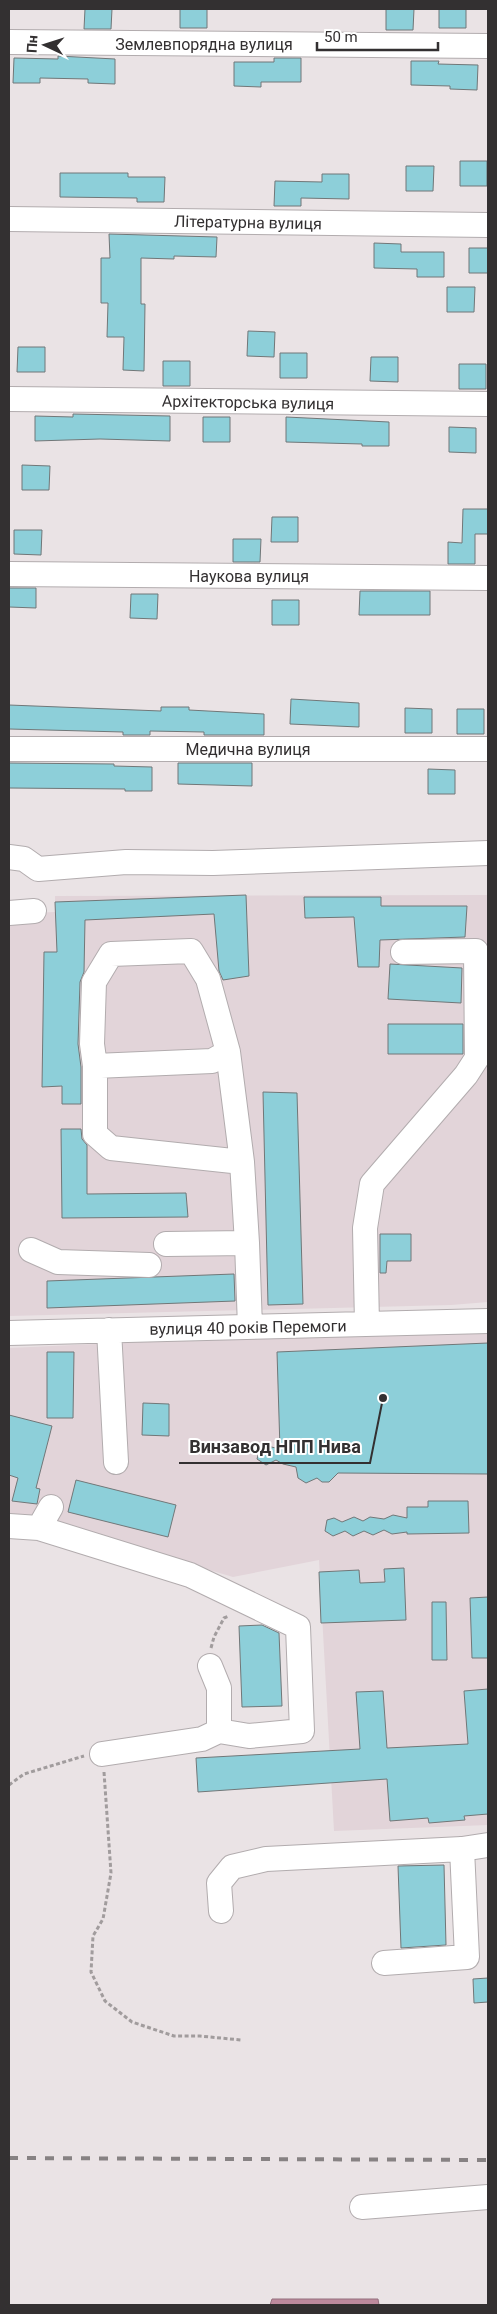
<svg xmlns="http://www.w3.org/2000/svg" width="497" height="2314" font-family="Roboto,sans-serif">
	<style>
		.built { fill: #e2d4d9 }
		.water { fill: #bd8a9d; stroke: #946f7d }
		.building { fill: #8dcfd9; stroke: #717778 }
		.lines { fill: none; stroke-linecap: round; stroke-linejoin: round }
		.minor-casing { stroke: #b2acae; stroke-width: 26 }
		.path { stroke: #a19c9d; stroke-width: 3; stroke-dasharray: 4 2.5; stroke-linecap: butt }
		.minor { stroke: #fff; stroke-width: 24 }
		.rail { stroke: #878283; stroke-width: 4; stroke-dasharray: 9 9; stroke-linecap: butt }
		.labels { text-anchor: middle; stroke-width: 4; stroke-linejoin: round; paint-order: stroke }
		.street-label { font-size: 16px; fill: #333031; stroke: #fff }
		.leader { fill: none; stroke: #333031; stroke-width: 2 }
		.callout-dot { fill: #333031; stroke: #fff; stroke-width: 2 }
		.callout-label { font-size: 18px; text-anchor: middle; font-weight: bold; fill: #333031; stroke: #fff; stroke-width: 4; stroke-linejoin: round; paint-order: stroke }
	</style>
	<rect width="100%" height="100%" fill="#eae3e5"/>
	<path class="built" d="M488 895V1302L451 1305 9 1316V914L55 912V896Z
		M468 1330 488 1333V1825L334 1831 319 1560 233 1577 176 1560 9 1517V1348L139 1342 153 1337Z"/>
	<path class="water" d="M272 2299H378L379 2305H270Z"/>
	<path class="building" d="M85 9H112L111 29H84Z
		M180 9H207V28H180Z
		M386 9H414L413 30H386Z
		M439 9H466V28H439Z
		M58 56 115 59V84L88 83V79L40 78V83H13L14 58 58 59Z
		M274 58H301V82H261V87L234 86V62H274Z
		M411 61H439L438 64 478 65 477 90 450 89V86L411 85Z
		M460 161H487V186H460Z
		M406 166H434L433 191H406Z
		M60 173H128V177H165L164 202H137V198L60 197Z
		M322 174H349V199L301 198V206H274L275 181 322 182Z
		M109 234 217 237 216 257 174 256V259L141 258V304H145L144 371 123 370 124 337H107L108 303H101V258H110Z
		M374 243 401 244V252H444V277H417V269L374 268Z
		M469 248H488V273H469Z
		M447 287H475L474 312H447Z
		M248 331 275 332 274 357 247 356Z
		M18 347H45V372H17Z
		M280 353H307V378H280Z
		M371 357H398V382L370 381Z
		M163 361H190V386H163Z
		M459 364H486V389H459Z
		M73 414 170 416V441L100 439 35 441V416L73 417Z
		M203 417H230V442H203Z
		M286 417 389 422V446H362V444L286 442Z
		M449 427 476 428V453L449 452Z
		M22 465 50 466 49 490H22Z
		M463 509H488V534H475V564H448V542L462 543Z
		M272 517H298V542H271Z
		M14 530H42L41 555 14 554Z
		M233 539H261L260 562H233Z
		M9 588H36V608L9 607Z
		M360 591H430V615H359Z
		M131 594H158L157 619 130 618Z
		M272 600H299V625H272Z
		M291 699 359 703V727L290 724Z
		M9 705 161 711V707H189V710L264 714V735H204V732L150 731V735H123V732L9 729Z
		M405 708 432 709V733H405Z
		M457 709H484V734H457Z
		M9 763 114 764V766L152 767V791H125V789L9 788Z
		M178 763H252V786L178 784Z
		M428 769 455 770V794H428Z
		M246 895 249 976 223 980 219 971 214 914 85 920 84 972 80 982 78 1044 81 1067V1104H62V1086L42 1087 44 952H57L55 902Z
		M304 897H381V906H467L465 937 380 940 379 967H358L354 917 305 918Z
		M390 964 462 968 461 1003 388 999Z
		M388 1024H463V1054H388Z
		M263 1092 297 1093 303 1304 268 1305Z
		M61 1129H81L82 1139 87 1145V1194L186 1193 188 1217 62 1218Z
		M380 1234H411V1261H387L386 1273H380Z
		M234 1274 235 1301 47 1308V1281Z
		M488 1343V1474L338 1473 329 1482H322L317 1478 306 1483 298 1478 296 1467 283 1464 276 1460 266 1465 257 1459 260 1448 254 1443 280 1449 277 1352Z
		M47 1352H74L73 1418H47Z
		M143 1403 169 1404V1436L142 1435Z
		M9 1415 52 1426 36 1488 40 1489 37 1504 12 1501 18 1478 9 1475Z
		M76 1480 176 1505 168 1537 68 1512Z
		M428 1501H468L469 1533 407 1534V1532L392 1534 384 1530 373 1535 364 1531 353 1536 345 1531 333 1536 325 1531 327 1520 334 1518 342 1522 354 1517 363 1521 370 1517 384 1519 393 1515 407 1518V1507H428Z
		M404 1568 406 1620 321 1623 319 1572 359 1570 360 1583 385 1582 384 1569Z
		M488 1597V1658H472L470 1598Z
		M432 1602H446L447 1660H432Z
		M262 1625 279 1633 282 1706 242 1707 239 1626Z
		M488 1689V1814L464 1816 465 1820 429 1823 428 1818 390 1821 387 1779 198 1792 196 1758 360 1749 356 1692 383 1691 387 1748 468 1744 464 1691Z
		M444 1865 446 1945 401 1948 398 1866Z
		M488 1978V2002L474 2003 473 1979Z"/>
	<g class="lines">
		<defs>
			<path id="minor" d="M9 42 488 46
				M9 219 488 225
				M9 399 488 404
				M9 574 488 578
				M9 749H488
				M9 857 24 859 38 869 126 862 213 863 488 853
				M9 913 34 911
				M95 1066 212 1061 228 1052
				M242 1162 228 1052 208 979 191 951 111 954 94 982 92 1044 95 1066V1134L111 1148 242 1162 247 1243
				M166 1244 247 1243 250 1327
				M31 1250 58 1262 149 1265
				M367 1324 365 1228 372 1184 466 1075 477 1058 476 951 403 952
				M109 1330 116 1462
				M9 1333 488 1321
				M9 1526 39 1528 190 1575 298 1627 302 1731 249 1736 219 1731V1688L210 1666
				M39 1528 51 1507
				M102 1754 202 1739 219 1731
				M221 1911 219 1883 232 1867 266 1859 462 1849 488 1845
				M384 1963 467 1957 462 1849
				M362 2207 488 2197"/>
		</defs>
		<use href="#minor" class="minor-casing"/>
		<path class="path" d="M211 1648 214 1637 224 1618 229 1616
			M104 1772 111 1873 103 1919 93 1936 91 1972 105 2001 132 2022 174 2036H200L241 2040
			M9 1785 24 1774 84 1756"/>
		<use href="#minor" class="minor"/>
		<path class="rail" d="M9 2158 488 2160"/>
	</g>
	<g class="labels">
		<g class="street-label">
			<text x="204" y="50">Землевпорядна вулиця</text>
			<text transform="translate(248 222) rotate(1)" y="6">Літературна вулиця</text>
			<text transform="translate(248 402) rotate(1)" y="6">Архітекторська вулиця</text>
			<text x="249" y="582">Наукова вулиця</text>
			<text x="248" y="755">Медична вулиця</text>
			<text transform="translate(248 1327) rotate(-1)" y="6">вулиця 40 років Перемоги</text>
		</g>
	</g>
	<path class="leader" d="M383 1398L370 1463H179"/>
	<circle class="callout-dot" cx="383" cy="1398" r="5"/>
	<g class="callout-label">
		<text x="275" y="1453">Винзавод НПП Нива</text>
	</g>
	<rect width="497" height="2314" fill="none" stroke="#333031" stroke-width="20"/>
	<g transform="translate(45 45) rotate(274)" stroke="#ffffff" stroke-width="4" paint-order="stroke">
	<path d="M0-4L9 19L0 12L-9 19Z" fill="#333031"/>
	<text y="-8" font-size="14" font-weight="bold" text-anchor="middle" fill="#333031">Пн</text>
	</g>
	<path d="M317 42v8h121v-8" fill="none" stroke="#333031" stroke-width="2.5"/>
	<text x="324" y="42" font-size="15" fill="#333031" stroke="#ffffff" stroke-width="4" paint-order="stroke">50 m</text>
</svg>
